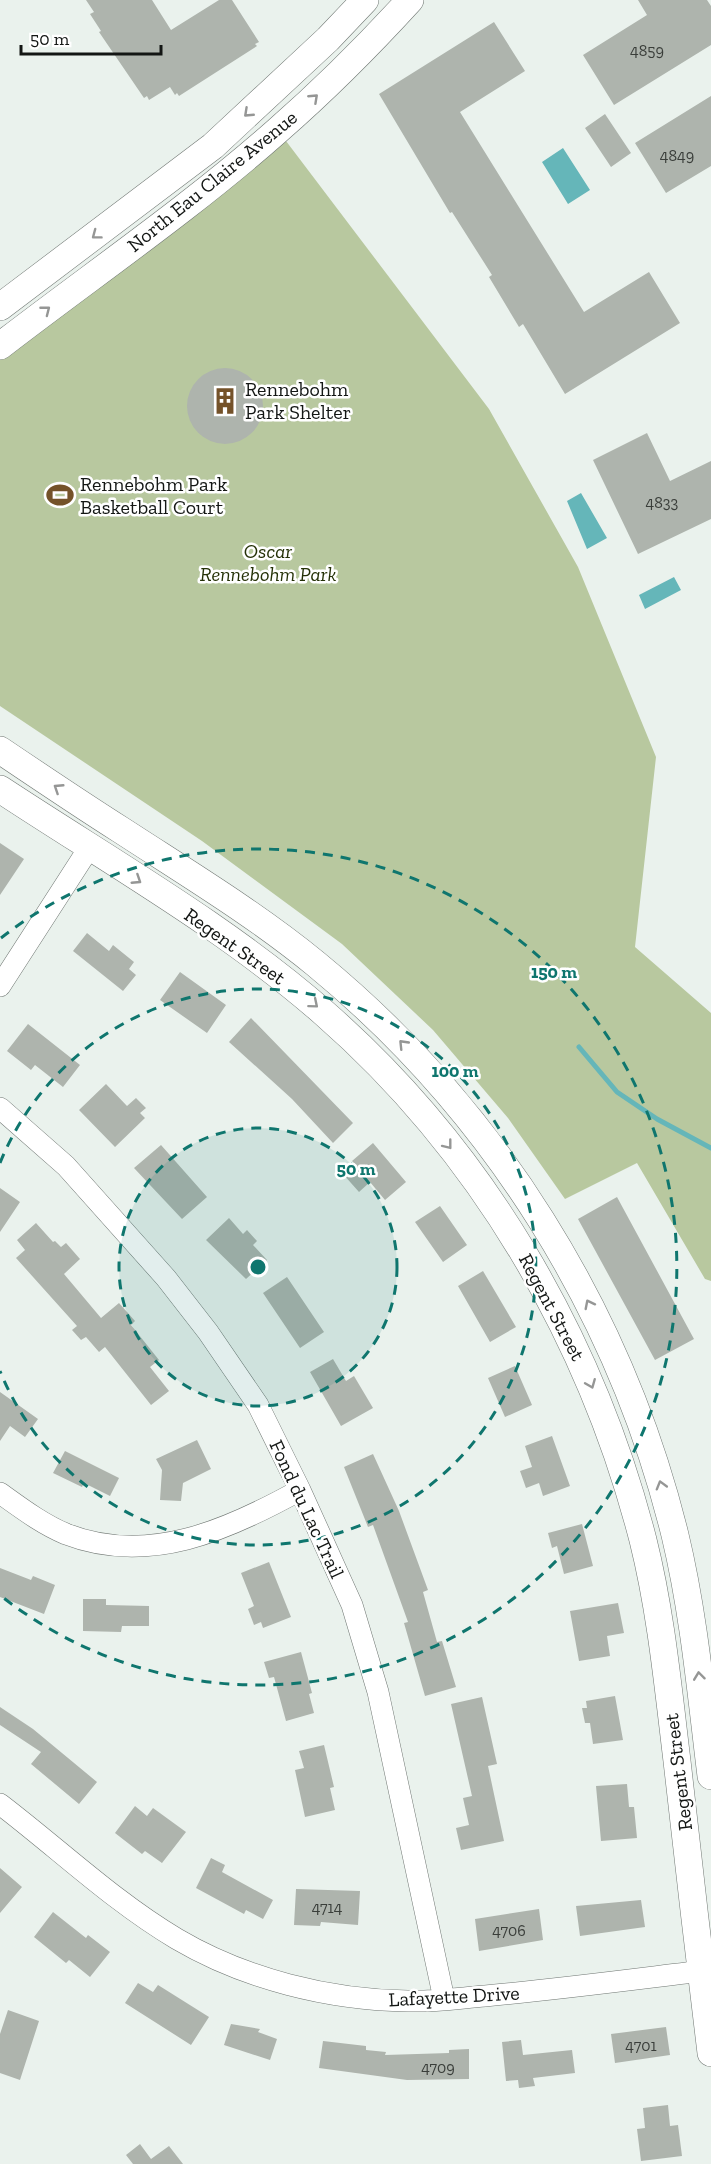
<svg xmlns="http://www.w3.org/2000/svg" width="711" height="2164" font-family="'Zilla Slab',serif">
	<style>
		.green { fill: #b8c89f }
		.water { fill: #65b6b9 }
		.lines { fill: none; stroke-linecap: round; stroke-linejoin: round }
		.stream { stroke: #65b6b9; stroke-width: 5 }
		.building { fill: #aeb4ad }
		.minor-casing { stroke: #707773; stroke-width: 22 }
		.tertiary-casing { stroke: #707773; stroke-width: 28 }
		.minor { stroke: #fff; stroke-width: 21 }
		.tertiary { stroke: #fff; stroke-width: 27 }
		.oneway { stroke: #959695 }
		.ring { fill: none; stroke: #0f766e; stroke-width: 3; stroke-dasharray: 10 8 }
		.labels { text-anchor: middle; stroke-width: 5; stroke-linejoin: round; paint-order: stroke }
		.number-label { font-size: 16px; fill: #3a3e3a }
		.street-label { font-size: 20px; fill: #131614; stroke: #fff }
		.poi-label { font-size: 20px; fill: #131614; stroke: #fff; text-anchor: start }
		.park-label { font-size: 20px; font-style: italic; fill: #243106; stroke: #fff }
		.centre { fill: #0f766e; stroke: #fff; stroke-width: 3 }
		.ring-label { font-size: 18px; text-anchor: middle; font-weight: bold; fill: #0f766e; stroke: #fff; stroke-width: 5; stroke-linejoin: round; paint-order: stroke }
	</style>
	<rect width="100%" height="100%" fill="#eaf2ed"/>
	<path class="green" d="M286 141 489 409 578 567 656 757 635 947 711 1013V1281L705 1279 637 1163 565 1199 508 1118 433 1030 342 944 202 841 0 706V356Z"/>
	<path class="water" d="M563 148 590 190 568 204 542 162Z
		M581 493 607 538 587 549 567 501Z
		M674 577 681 590 645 609 639 595Z"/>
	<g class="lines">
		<path class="stream" d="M579 1047 617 1092 657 1119 711 1148"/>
	</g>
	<path class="building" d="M86 0H152L171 30 219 0H232L259 42 255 44 257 46 179 96 177 93 175 95 170 87 149 100 147 96 144 98 99 32 101 31 90 14 94 12Z
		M638 0H707L711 6V45L614 105 583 55 647 15Z
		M494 22 525 71 460 112 584 312 649 272 680 323 565 394 523 324 519 327 489 277 492 275 452 212 450 213 379 94Z
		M711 96V166L666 193 635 143Z
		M605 114 631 153 611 167 585 128Z
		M187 406a38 38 0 1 1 76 0a38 38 0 1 1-76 0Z
		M647 433 670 481 711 461V519L638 554 593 460Z
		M0 843 24 859 0 895Z
		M87 933 109 951 113 945 134 962 129 969 136 975 123 991 73 951Z
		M180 972 226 1005 207 1033 160 1000Z
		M251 1018 353 1123 333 1143 292 1099 229 1042Z
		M28 1024 80 1065 63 1087 35 1065 31 1070 7 1051Z
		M106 1084 127 1106 136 1098 146 1108 140 1113 145 1118 115 1147 79 1110Z
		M373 1143 406 1182 385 1200 370 1182 359 1192 343 1174 355 1164 352 1161Z
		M161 1145 207 1197 182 1219 134 1168Z
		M0 1188 20 1202 0 1232Z
		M617 1197 694 1339 655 1360 578 1219Z
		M440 1206 467 1245 443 1262 415 1222Z
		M229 1218 243 1234 247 1230 257 1241 253 1245 267 1260 246 1279 206 1240Z
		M36 1223 53 1242 55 1241 61 1247 66 1243 80 1259 64 1274 101 1318 119 1303 135 1321 131 1325 159 1360 150 1367 169 1391 151 1405 105 1347 99 1352 86 1337 81 1340 72 1330 77 1326 16 1258 25 1250 17 1240Z
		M483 1271 516 1327 490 1342 458 1286Z
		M287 1277 324 1332 300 1348 263 1293Z
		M333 1359 346 1381 354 1376 373 1408 341 1426 310 1372Z
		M515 1366 532 1405 505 1417 488 1378Z
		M0 1392 38 1419 25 1437 10 1426 0 1441Z
		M552 1436 570 1486 543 1496 539 1483 526 1488 520 1471 532 1467 525 1446Z
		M197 1440 211 1469 183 1483 181 1501 160 1500 162 1470 156 1459Z
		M65 1451 119 1478 110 1496 84 1483 82 1487 53 1473Z
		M373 1454 399 1511 428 1590 423 1592 437 1642 442 1641 456 1687 425 1696 404 1623 408 1622 373 1525 368 1527 344 1467Z
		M582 1524 593 1566 564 1574 557 1546 552 1548 548 1533Z
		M269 1562 291 1617 263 1628 261 1622 254 1625 248 1609 254 1606 241 1573Z
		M0 1568 31 1580 33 1576 55 1585 44 1614 0 1597Z
		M83 1599H106V1605L149 1606V1626H122L121 1632 83 1631Z
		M618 1603 624 1633 607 1636 610 1656 579 1661 570 1611Z
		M301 1652 312 1693 309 1694 314 1713 286 1721 274 1677 269 1678 264 1662Z
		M615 1696 623 1740 593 1744 590 1723H585L582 1708H587L586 1701Z
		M482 1697 497 1764 488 1766 504 1841 461 1850 456 1828 469 1825 463 1798 472 1796 451 1704Z
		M0 1707 33 1729 97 1782 79 1804 31 1764 41 1752 0 1725Z
		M324 1745 334 1787 330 1788 335 1810 305 1817 295 1770 304 1768 299 1751Z
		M627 1784 629 1807H634L637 1838 601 1841 596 1786Z
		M135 1806 147 1816 153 1808 186 1832 162 1863 145 1851 142 1854 115 1833Z
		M211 1858 225 1865 222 1872 273 1900 263 1919 246 1910 244 1914 196 1888Z
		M0 1868 22 1887 0 1913Z
		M296 1889 360 1891 358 1925 321 1922 320 1926 294 1925Z
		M641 1900 645 1927 580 1936 576 1906Z
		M539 1909 543 1940 479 1951 475 1919Z
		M53 1912 86 1938 88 1935 110 1952 90 1977 69 1960 66 1963 34 1937Z
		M138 1983 153 1992 158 1985 209 2017 191 2045 125 2003Z
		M8 2010 39 2021 20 2080 0 2073V2034Z
		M231 2024 260 2029 258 2032 277 2039 270 2060 224 2045Z
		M666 2027 670 2055 615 2063 611 2034Z
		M521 2040 523 2055 572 2050 575 2073 533 2078 535 2086 519 2088 518 2080 506 2081 502 2042Z
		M323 2041 366 2046V2050L386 2052 385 2055 449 2053V2050L469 2049V2079L407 2080 319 2068Z
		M668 2105 670 2126 678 2125 682 2156 641 2161 637 2129 645 2128 643 2108Z
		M140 2144 151 2159 169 2146 183 2164H133L126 2155Z"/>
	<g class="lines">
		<defs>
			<path id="minor" d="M0 986 89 848
				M0 1108 66 1166 166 1278 208 1332 258 1405 300 1490 352 1605 378 1692 444 1999
				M0 1493C21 1508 42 1524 66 1534 148 1566 228 1530 300 1490
				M0 1804C59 1849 113 1901 177 1939 245 1979 329 2000 408 2001 433 2002 460 1998 485 1996 561 1989 636 1979 711 1970"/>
			<path id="tertiary" d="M0 307 213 146 328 39 365 0
				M0 346C92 275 190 208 277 131 324 90 368 46 410 0
				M0 750C40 777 80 804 121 830 187 873 255 914 316 964 494 1110 620 1312 675 1535 694 1614 701 1695 711 1776
				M0 789C109 861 226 927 324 1013 482 1151 591 1338 643 1540 661 1612 668 1687 677 1761 688 1858 699 1956 711 2053"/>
		</defs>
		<use href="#minor" class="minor-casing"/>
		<use href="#tertiary" class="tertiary-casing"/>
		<use href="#minor" class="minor"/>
		<use href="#tertiary" class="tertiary"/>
	</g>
	<defs><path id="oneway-chevron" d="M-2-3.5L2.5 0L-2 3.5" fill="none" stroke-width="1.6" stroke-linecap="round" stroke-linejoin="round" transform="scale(1.5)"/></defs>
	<g class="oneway">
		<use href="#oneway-chevron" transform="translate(314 98) rotate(-43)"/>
		<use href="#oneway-chevron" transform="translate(248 113) rotate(137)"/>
		<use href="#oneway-chevron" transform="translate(96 235) rotate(143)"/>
		<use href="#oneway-chevron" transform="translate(46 310) rotate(-38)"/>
		<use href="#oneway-chevron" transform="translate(58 788) rotate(-147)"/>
		<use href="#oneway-chevron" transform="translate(137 880) rotate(33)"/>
		<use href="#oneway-chevron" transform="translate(314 1004) rotate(40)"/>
		<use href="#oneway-chevron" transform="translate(403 1044) rotate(-134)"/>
		<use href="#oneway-chevron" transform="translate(448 1145) rotate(52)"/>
		<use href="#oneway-chevron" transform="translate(589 1304) rotate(-117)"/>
		<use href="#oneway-chevron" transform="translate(591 1384) rotate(68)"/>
		<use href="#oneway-chevron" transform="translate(661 1485) rotate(-106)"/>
		<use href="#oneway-chevron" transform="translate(699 1676) rotate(-97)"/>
	</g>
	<circle cx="258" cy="1267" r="139" fill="#0f766e" fill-opacity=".12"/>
	<g class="ring">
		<circle cx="258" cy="1267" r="139"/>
		<path d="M0 1163A278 278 0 1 1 0 1371"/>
		<path d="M1 938A418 418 0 1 1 1 1596"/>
	</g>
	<defs>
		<symbol id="building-bare" viewBox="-9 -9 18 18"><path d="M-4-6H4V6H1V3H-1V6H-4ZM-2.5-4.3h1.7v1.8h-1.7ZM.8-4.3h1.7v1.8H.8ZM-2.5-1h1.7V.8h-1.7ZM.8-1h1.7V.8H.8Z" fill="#745229" stroke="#fff" stroke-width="2.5" paint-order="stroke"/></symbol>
		<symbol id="stadium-bare" viewBox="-9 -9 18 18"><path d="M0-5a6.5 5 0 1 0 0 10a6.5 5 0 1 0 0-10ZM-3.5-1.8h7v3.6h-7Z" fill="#745229" stroke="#fff" stroke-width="2.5" paint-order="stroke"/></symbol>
	</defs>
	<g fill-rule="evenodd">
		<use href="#building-bare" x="206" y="382" width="38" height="38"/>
		<use href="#stadium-bare" x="41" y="476" width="38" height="38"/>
	</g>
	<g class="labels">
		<g class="number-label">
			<text x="647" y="56">4859</text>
			<text x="677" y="161">4849</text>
			<text x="662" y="508">4833</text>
			<text x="327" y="1913">4714</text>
			<text x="509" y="1936">4706</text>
			<text x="641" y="2051">4701</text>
			<text x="438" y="2073">4709</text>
		</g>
		<g class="street-label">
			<text transform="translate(212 181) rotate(-39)" y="7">North Eau Claire Avenue</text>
			<text transform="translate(235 946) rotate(35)" y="7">Regent Street</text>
			<text transform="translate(552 1307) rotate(62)" y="7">Regent Street</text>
			<text transform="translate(307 1509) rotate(65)" y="7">Fond du Lac Trail</text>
			<text transform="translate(678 1772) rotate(-97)" y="7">Regent Street</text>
			<text transform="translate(454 1996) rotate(-3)" y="7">Lafayette Drive</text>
		</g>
		<g class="poi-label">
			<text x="245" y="396">Rennebohm<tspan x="245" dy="23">Park Shelter</tspan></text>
			<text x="80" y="491">Rennebohm Park<tspan x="80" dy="23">Basketball Court</tspan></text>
		</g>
		<g class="park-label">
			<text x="268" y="558">Oscar<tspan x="268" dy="23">Rennebohm Park</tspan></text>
		</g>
	</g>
	<circle cx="258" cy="1267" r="9" class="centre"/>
	<g class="ring-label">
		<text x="554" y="978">150 m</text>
		<text x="455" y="1077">100 m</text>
		<text x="356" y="1175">50 m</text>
	</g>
	<path d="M21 45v9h140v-9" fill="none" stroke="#131614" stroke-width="3"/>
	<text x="30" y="45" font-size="18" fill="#131614" stroke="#ffffff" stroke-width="4.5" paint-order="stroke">50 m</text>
</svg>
